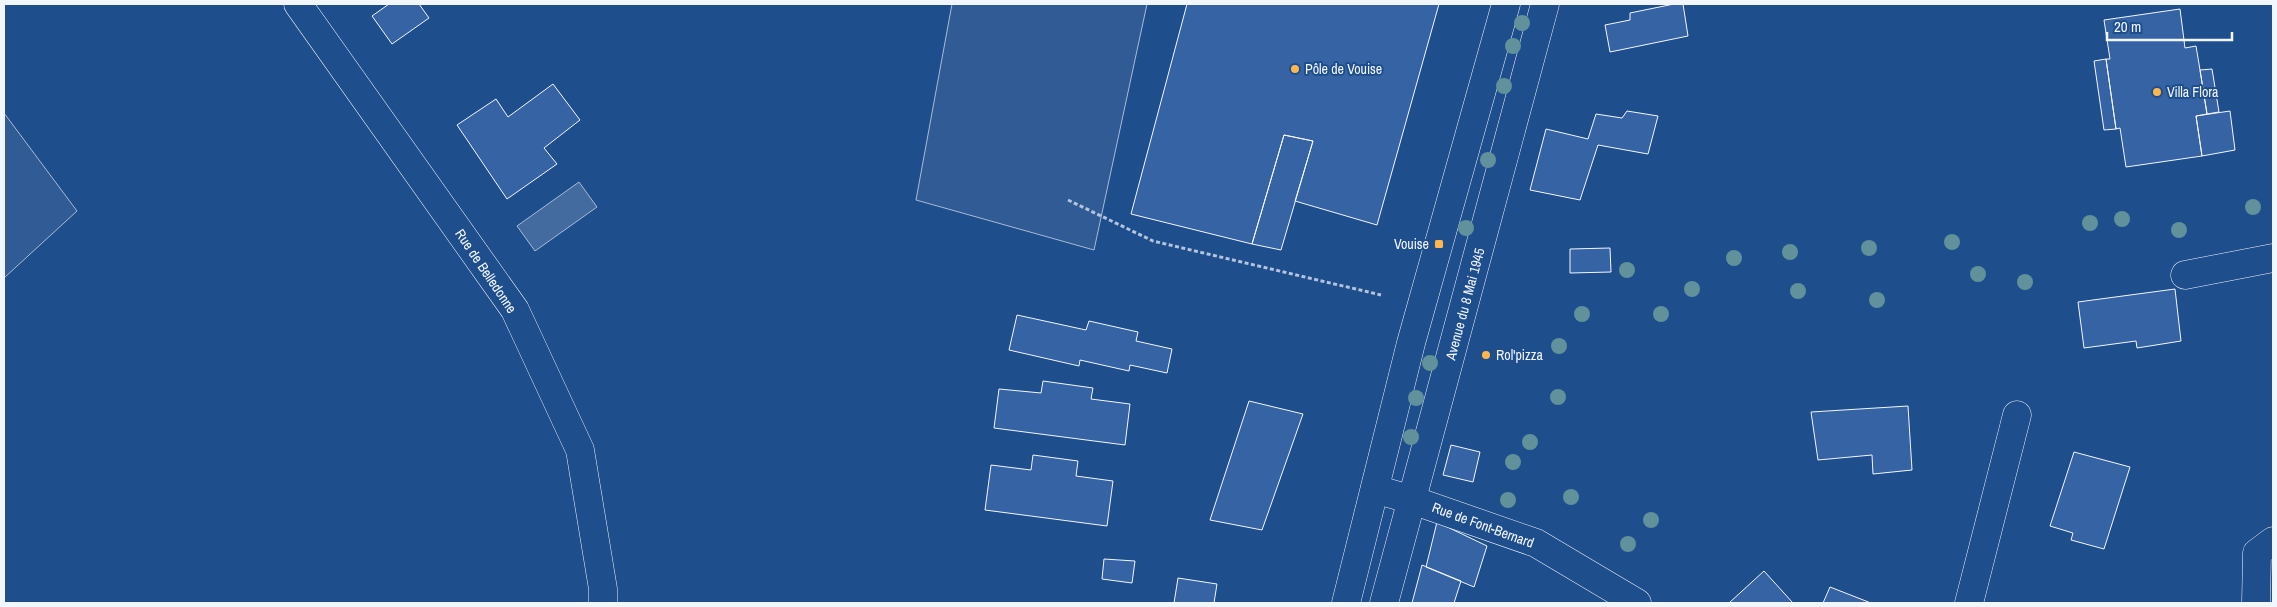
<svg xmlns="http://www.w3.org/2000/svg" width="2277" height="607" font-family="'Archivo Narrow',sans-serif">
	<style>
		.built { fill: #305b95; stroke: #a8bbd7 }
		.water { fill: #446ba0; stroke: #a8bbd7 }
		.building { fill: #3563a3; stroke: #f2f6ff }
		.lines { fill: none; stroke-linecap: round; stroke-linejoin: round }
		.minor-casing { stroke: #f2f6ff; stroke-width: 29 }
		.major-casing { stroke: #f2f6ff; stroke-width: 29 }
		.path { stroke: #b3c4dc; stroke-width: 3; stroke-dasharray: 4 2.5; stroke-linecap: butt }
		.minor { stroke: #1f4e8c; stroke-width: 28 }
		.major { stroke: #1f4e8c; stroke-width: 28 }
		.tree { fill: #61919a }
		.poi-dot { fill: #ffb74d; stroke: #1f4e8c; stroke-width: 2 }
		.labels { text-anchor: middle; stroke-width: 4; stroke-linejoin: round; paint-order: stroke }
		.poi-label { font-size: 14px; fill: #f2f6ff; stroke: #1f4e8c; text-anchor: start }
		.street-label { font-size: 14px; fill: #f2f6ff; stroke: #1f4e8c }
	</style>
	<rect width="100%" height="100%" fill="#1f4e8c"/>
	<path class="built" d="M952 4H1147L1094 250 916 200Z
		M4 113 77 211 4 278Z"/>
	<path class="water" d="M579 182 597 207 535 251 517 226Z"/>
	<path class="building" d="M389 4H419L429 18 392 44 372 16Z
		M1187 4H1439L1377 225 1295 201 1313 141 1284 135 1252 244 1131 214Z
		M1674 4H1683L1688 36 1610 52 1605 25 1630 20V13Z
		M2180 9 2185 48 2196 46 2200 70 2207 114 2196 116 2202 156 2126 167 2120 128 2116 129 2106 59H2110L2104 20Z
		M2106 59 2116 129 2104 130 2094 61Z
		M2212 69 2219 112 2207 114 2200 70Z
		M553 84 580 120 544 148 557 164 507 199 457 125 496 99 508 117Z
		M1627 111 1658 116 1648 154 1598 145 1580 200 1530 190 1546 129 1588 139 1596 114 1622 118Z
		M2230 111 2235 150 2202 156 2196 116Z
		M1284 135 1313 141 1281 250 1252 244Z
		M1610 248 1611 272 1570 273V249Z
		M2175 289 2181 341 2137 348 2136 341 2084 348 2078 302Z
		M1017 315 1086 330 1089 321 1138 332 1136 341 1172 349 1167 373 1130 365 1129 371 1080 360 1079 366 1009 350Z
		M1043 381 1093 388 1091 399 1130 404 1125 445 994 428 999 389 1041 393Z
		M1249 401 1303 414 1262 530 1210 520Z
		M1908 406 1912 470 1873 474 1872 455 1818 460 1811 412Z
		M1451 445 1480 452 1473 482 1443 475Z
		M2074 452 2130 467 2104 549 2071 540 2073 533 2050 526Z
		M1033 455 1078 461 1076 476 1113 481 1107 526 985 510 991 465 1031 470Z
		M1437 522 1487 546 1474 587 1426 567Z
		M1104 559 1135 561 1132 583 1102 579Z
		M1422 565 1461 581 1454 603H1412Z
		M1764 571 1793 603H1729Z
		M1178 578 1217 584 1214 603H1174Z
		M1830 587 1871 603H1823Z"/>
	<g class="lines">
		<defs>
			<path id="minor" d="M298 4 515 310 580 450 603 589V603
				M2185 275 2273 258
				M1375 489 1412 500 1536 543 1637 603
				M1969 603 2017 415
				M2256 603 2257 553 2273 541"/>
			<path id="major" d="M1346 603 1411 343 1506 4
				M1384 603 1545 4"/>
		</defs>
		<use href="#minor" class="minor-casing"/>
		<use href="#major" class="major-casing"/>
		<path class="path" d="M1068 200 1153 241 1381 295"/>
		<use href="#minor" class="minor"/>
		<use href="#major" class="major"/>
	</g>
	<g class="tree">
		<circle cx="1522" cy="23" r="8"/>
		<circle cx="1513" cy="46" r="8"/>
		<circle cx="1504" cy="86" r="8"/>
		<circle cx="1488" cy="160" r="8"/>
		<circle cx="2253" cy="207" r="8"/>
		<circle cx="2122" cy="219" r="8"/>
		<circle cx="2090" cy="223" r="8"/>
		<circle cx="1466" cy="228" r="8"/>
		<circle cx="2179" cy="230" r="8"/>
		<circle cx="1952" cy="242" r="8"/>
		<circle cx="1869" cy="248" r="8"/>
		<circle cx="1790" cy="252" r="8"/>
		<circle cx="1734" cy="258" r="8"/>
		<circle cx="1627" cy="270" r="8"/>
		<circle cx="1978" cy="274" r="8"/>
		<circle cx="2025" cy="282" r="8"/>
		<circle cx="1692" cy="289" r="8"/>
		<circle cx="1798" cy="291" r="8"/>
		<circle cx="1877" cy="300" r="8"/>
		<circle cx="1582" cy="314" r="8"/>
		<circle cx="1661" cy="314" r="8"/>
		<circle cx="1559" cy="346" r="8"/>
		<circle cx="1430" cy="363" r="8"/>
		<circle cx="1558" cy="397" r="8"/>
		<circle cx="1416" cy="398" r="8"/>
		<circle cx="1411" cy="437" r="8"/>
		<circle cx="1530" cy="442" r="8"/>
		<circle cx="1513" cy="462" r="8"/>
		<circle cx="1571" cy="497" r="8"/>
		<circle cx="1508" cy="500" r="8"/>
		<circle cx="1651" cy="520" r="8"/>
		<circle cx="1628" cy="544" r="8"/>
	</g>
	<g class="poi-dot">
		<circle cx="1295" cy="69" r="5"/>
		<circle cx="2157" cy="92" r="5"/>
		<rect x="1434" y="239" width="10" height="10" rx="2.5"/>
		<circle cx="1486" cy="355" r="5"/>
	</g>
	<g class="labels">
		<g class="poi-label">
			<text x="1305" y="74">Pôle de Vouise</text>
			<text x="2167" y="97">Villa Flora</text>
			<text x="1429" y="249" text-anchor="end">Vouise</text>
			<text x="1496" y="360">Rol'pizza</text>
		</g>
		<g class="street-label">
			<text transform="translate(486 271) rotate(56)" y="5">Rue de Belledonne</text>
			<text transform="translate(1465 304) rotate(-75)" y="5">Avenue du 8 Mai 1945</text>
			<text transform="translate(1483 525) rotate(20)" y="5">Rue de Font-Bernard</text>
		</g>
	</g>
	<rect width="2277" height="607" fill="none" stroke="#f2f6ff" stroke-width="10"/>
	<path d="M2107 32v8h125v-8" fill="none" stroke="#f2f6ff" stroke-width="2.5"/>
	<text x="2114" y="32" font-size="15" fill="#f2f6ff" stroke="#1f4e8c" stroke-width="4" paint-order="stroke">20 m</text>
</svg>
